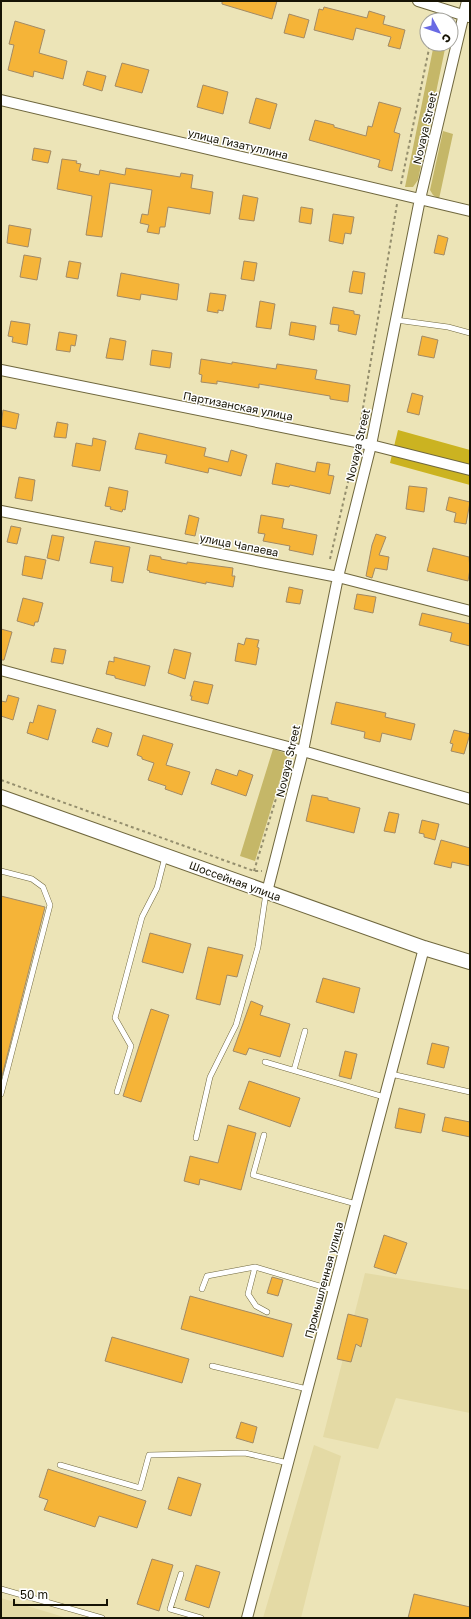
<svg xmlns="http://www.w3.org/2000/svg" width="471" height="1619" font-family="'Golos Text',sans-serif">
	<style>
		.built { fill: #e4daa5 }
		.green { fill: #c5b768 }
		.forest { fill: #cbb321 }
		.building { fill: #f5b438; stroke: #a28a65 }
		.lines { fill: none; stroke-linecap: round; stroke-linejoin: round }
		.lane-casing { stroke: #6f673e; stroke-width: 6 }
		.street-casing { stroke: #6f673e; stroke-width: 12 }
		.secondary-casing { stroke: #6f673e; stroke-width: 16 }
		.path { stroke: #948e6d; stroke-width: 2; stroke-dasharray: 3 3; stroke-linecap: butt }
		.lane { stroke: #fff; stroke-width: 5 }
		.street { stroke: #fff; stroke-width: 10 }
		.secondary { stroke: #fff; stroke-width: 14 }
		.labels { text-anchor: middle; stroke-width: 3; stroke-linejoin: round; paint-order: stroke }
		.street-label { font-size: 11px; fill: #161304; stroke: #fff }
	</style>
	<rect width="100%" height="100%" fill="#ece4b7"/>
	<path class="built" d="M365 1273 470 1290V1413L396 1398 378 1449 323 1437Z
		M314 1445 341 1456 301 1618H263Z
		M1 1598 67 1618H1Z"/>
	<path class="green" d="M434 44H446L418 180 413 187H405Z
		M443 131 453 134 439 199 433 195 430 190Z
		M273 749 288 754 255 861 240 856Z"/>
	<path class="forest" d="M398 430 470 450V485L390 463Z"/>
	<path class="building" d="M222 1H277L272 19 222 4Z
		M324 7 367 18 369 11 385 16 383 24 405 30 400 49 388 46 391 37 356 28 353 40 314 30 319 9 323 10Z
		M289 14 309 20 304 38 284 33Z
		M15 21 45 30 39 53 67 61 63 79 34 71 33 77 8 70 14 45 9 44Z
		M122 63 149 70 142 93 115 86Z
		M87 71 106 76 102 91 83 85Z
		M203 85 228 92 223 114 197 107Z
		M256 98 277 104 270 129 249 123Z
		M379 102 401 108 394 132 400 134 392 171 378 167 380 160 309 140 315 120 334 125V127L366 136 368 126 372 127Z
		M34 148 51 151 48 163 32 160Z
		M62 159 77 161 76 163 81 164 79 171 99 175 100 170 125 175 126 168 180 177 181 173 193 175 191 188 213 192 210 214 168 207 165 227H160L159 234 147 232 149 225 140 223 142 214 148 215 152 190 110 183 102 237 86 235 92 196 57 189Z
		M243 195 258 198 254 221 239 219Z
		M301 207 313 209 311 224 299 222Z
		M333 214 354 217 351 234 345 233 343 244 329 241Z
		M9 225 31 229 28 247 7 243Z
		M438 235 448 238 444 255 434 253Z
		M24 255 41 258 37 280 20 277Z
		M69 261 81 263 78 279 66 277Z
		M244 261 257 263 254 281 241 279Z
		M353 271 365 273 362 294 349 292Z
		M121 273 179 284 177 300 141 294 140 300 117 296Z
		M210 293 226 295 223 311 218 310V313L207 311Z
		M260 301 275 304 271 329 256 327Z
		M333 307 354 311V314L360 315 356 335 338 331 339 325 330 324Z
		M11 321 30 324 27 345 12 342 13 337 8 336Z
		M291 322 316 326 314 340 289 335Z
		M59 332 77 335 75 346 71 345 70 352 56 350Z
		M422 336 438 340 434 358 418 355Z
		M110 338 126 341 123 360 106 358Z
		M152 350 172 353 170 368 150 365Z
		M201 359 232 364V362L276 369 277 364 317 370 315 379 350 385 348 402 330 399V396L259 384V388L217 381V384L201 382 202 375 199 374Z
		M412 393 423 396 419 415 407 412Z
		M3 410 19 414 16 429 1 426Z
		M57 422 68 424 66 438 54 437Z
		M139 433 206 448 204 456 228 462 231 450 247 455 241 476 209 468 208 473 165 463 167 455 135 449Z
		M93 438 106 441 100 471 72 466 76 443 92 446Z
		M317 462 330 464 328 475 334 476 330 494 290 485 289 487 272 484 276 463 315 472Z
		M19 477 35 480 32 501 15 498Z
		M409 486 427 488 424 512 406 509Z
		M109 487 128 491 125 510 123 509 122 512 110 509 111 507 105 506Z
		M449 497 470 502 466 524 454 522 456 513 446 510Z
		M189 515 199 518 195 536 185 534Z
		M261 515 284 519 282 528 317 535 313 555 289 550 290 546 263 541 265 534 258 533Z
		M11 526 21 528 17 544 7 542Z
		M376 534 386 537 379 555 389 557 387 570 375 568 372 578 366 576 372 545Z
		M52 535 64 537 59 561 47 558Z
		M95 541 130 547 123 583 111 581 113 567 90 563Z
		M433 548 469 557 470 569 468 581 427 571Z
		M150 555 161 557V559L187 564V562L233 568 232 576H235L233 587 206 582V584L149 572 150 571 147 570Z
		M25 556 46 560 42 579 22 575Z
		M289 587 303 590 300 604 286 602Z
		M357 594 376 597 373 613 354 609Z
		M23 598 43 603 38 622H35L34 626 17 621Z
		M422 613 470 624V646L450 641 452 633 419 625Z
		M1 629 12 632 4 660H1Z
		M246 638 259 640 257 647 259 648 256 665 235 661 238 643 244 645Z
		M54 648 66 650 63 664 51 662Z
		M174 649 191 653 185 679 168 673Z
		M114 657 150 666 145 686 115 678V676L106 674 109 661 114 662Z
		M194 681 213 685 208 704 191 700 192 696H190Z
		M8 695 19 698 13 720 1 716V701L6 702Z
		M336 702 386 713 385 717 415 724 411 740 382 733 380 742 364 738 365 732 331 724Z
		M38 705 56 710 48 740 27 733 30 722 33 723Z
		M97 728 112 733 108 747 92 742Z
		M454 730 470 734 464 754 451 751 453 744 450 743Z
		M143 735 173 744 166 765 190 772 182 795 165 789 166 786 148 780 154 763 142 759V757L137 755Z
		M216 769 237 776 239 770 253 775 246 796 211 784Z
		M312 795 328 798V800L360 808 354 833 306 821Z
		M389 812 399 814 395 833 384 831Z
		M422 820 439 824 435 840 424 837V834L419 833Z
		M441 840 470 848V866L452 862 451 868 434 864Z
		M1 896 45 907 2 1076 1 1075Z
		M150 933 191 944 183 973 142 962Z
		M208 947 243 955 237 977 227 975 220 1005 196 999Z
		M323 978 360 988 354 1013 316 1002Z
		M251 1001 263 1006 260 1015 290 1024 280 1057 249 1048 246 1055 233 1051Z
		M151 1009 169 1015 141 1102 123 1096Z
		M432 1043 449 1047 444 1068 427 1064Z
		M345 1051 357 1054 351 1079 339 1076Z
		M249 1081 300 1098 290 1127 239 1109Z
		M399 1108 425 1114 421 1133 395 1128Z
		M445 1117 470 1122V1137L442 1131Z
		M228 1125 256 1133 241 1190 200 1179 199 1185 184 1181 190 1156 218 1163Z
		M384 1235 407 1243 396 1274 374 1267Z
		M272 1277 283 1280 278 1296 267 1293Z
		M190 1296 292 1324 283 1357 181 1329Z
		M348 1314 368 1319 361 1347 356 1344 351 1362 337 1359Z
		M112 1337 189 1359 182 1383 105 1361Z
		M241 1422 257 1427 253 1443 236 1438Z
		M48 1469 146 1501 137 1528 99 1516 95 1527 44 1510 48 1500 39 1497Z
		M178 1477 201 1484 191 1516 168 1509Z
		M152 1559 173 1565 159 1611 137 1604Z
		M196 1565 220 1572 209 1608 185 1600Z
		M414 1594 470 1607V1618H408Z"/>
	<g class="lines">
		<defs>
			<path id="lane" d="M396 320 448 327 470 333
				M1 871 32 879 43 887 50 905 1 1094
				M265 1062 384 1097
				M294 1070 305 1031
				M391 1074 470 1092
				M117 1092 131 1046 115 1018 142 917 157 888 165 857
				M264 1135 253 1175 356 1204
				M196 1138 210 1077 236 1025 258 947 266 893
				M255 1267 248 1294 256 1306 267 1312
				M202 1289 207 1276 255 1267 333 1290
				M212 1366 307 1389
				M60 1465 140 1488 149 1455 245 1453 288 1463
				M181 1574 170 1609 201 1618
				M1 1589 102 1618"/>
			<path id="street" d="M418 1 469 17
				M1 100 470 211
				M1 370 371 445 470 470
				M1 511 338 577 470 611
				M1 670 303 751 470 799
				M267 892 303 751 338 577 371 445 420 199 467 1
				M247 1618 424 948"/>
			<path id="secondary" d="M1 797 424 948 470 962"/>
		</defs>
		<use href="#lane" class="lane-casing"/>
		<use href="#street" class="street-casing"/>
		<use href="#secondary" class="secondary-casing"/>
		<path class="path" d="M401 184 430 44
			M359 432 397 204
			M330 559 355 452
			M1 780 254 871H262
			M254 871 288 759"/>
		<use href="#lane" class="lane"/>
		<use href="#street" class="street"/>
		<use href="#secondary" class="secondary"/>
	</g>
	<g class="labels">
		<g class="street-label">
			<text transform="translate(425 128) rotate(-77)" y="4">Novaya Street</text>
			<text transform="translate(238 144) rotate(13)" y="4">улица Гизатуллина</text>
			<text transform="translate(238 406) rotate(11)" y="4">Партизанская улица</text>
			<text transform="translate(358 445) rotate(-77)" y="4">Novaya Street</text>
			<text transform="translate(239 545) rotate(11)" y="4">улица Чапаева</text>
			<text transform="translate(288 761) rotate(-77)" y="4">Novaya Street</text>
			<text transform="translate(235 881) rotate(20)" y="4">Шоссейная улица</text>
			<text transform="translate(324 1280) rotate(-75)" y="4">Промышленная улица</text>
		</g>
	</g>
	<rect width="471" height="1619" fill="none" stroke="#161304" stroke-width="4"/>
	<g transform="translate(439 32) rotate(130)"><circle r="19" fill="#ffffff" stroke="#a2a19b"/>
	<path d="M0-3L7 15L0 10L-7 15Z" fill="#696ae4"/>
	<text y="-6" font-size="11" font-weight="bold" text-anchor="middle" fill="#161304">С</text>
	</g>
	<path d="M14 1599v6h93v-6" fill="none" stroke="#161304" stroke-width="2"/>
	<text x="20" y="1599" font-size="12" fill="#161304" stroke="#ffffff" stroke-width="3" paint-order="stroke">50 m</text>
</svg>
